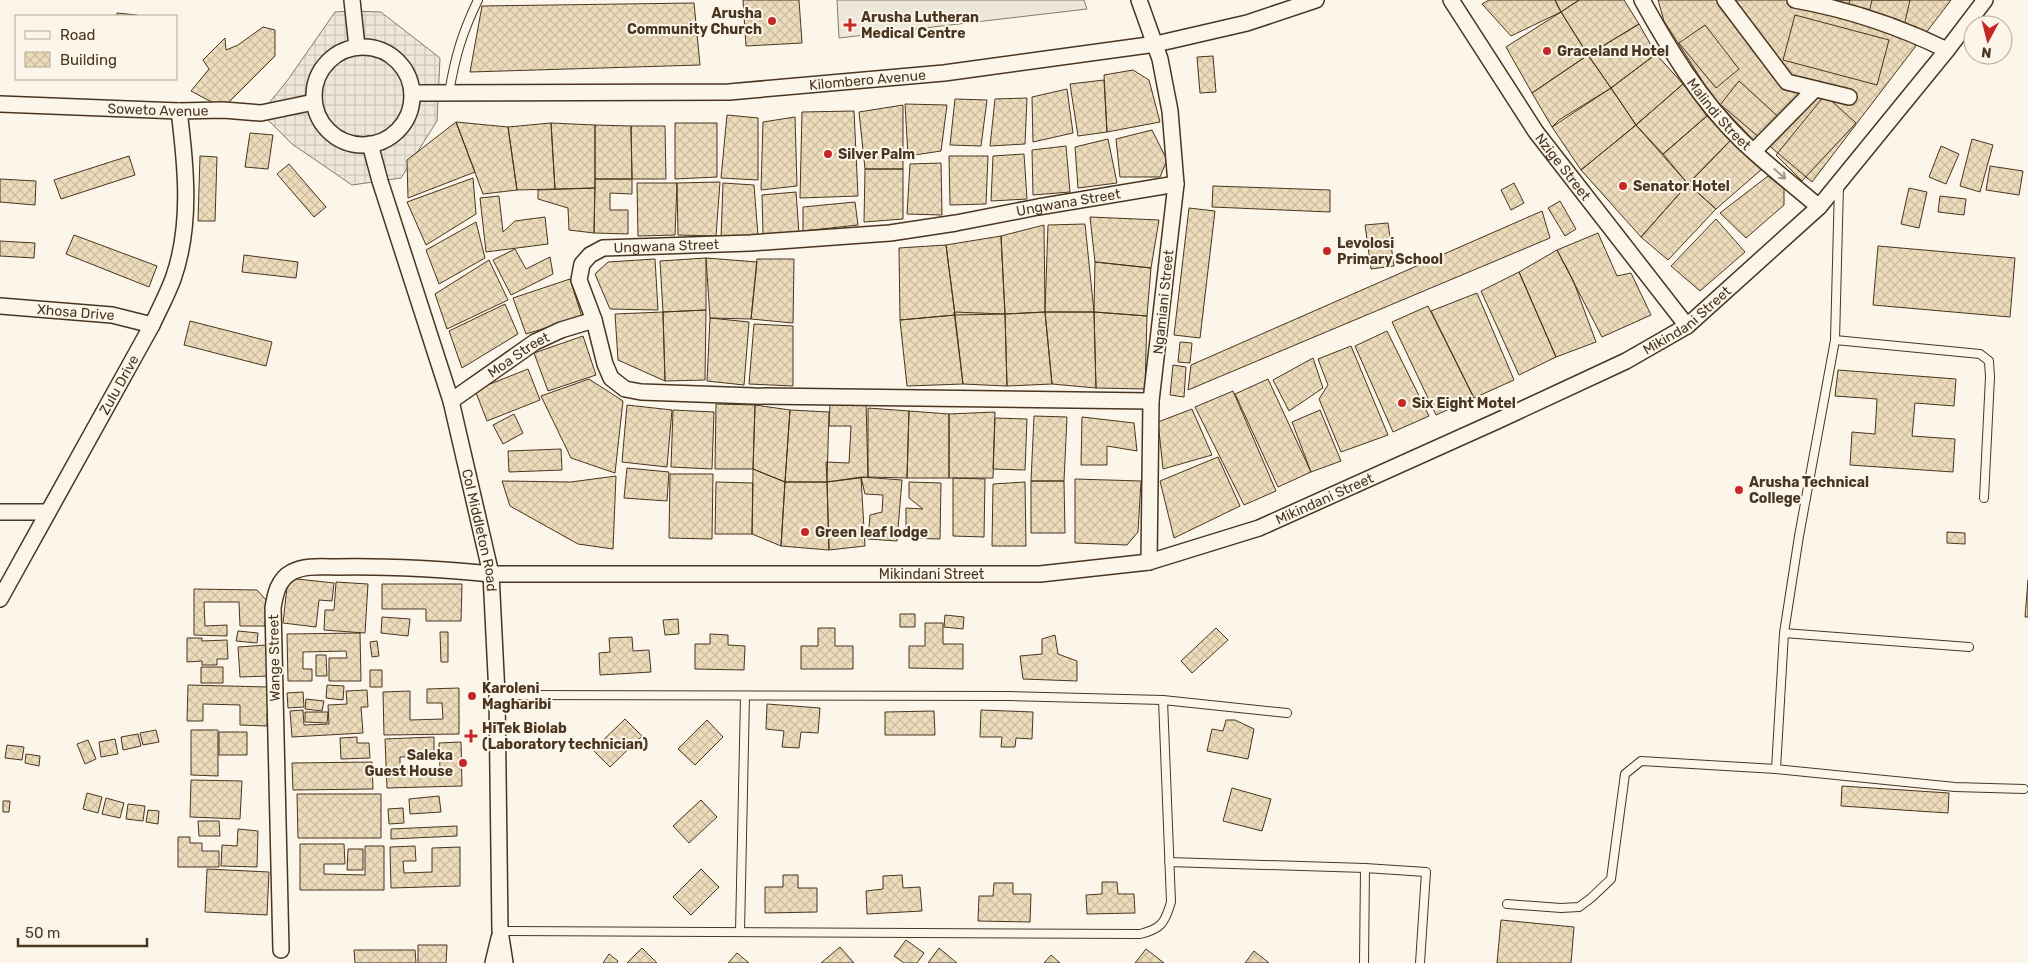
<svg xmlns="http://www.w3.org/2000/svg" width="2028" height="963" font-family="Rubik,sans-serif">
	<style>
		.parking { fill: #ede7d9; stroke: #887966 }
		.plaza { fill: url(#plaza-grid); stroke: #887966 }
		.building { fill: url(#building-cross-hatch); stroke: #4a3520 }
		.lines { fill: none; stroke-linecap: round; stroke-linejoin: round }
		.service-casing { stroke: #4a3520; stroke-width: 10 }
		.minor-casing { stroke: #4a3520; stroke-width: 18 }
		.service { stroke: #fbf6e9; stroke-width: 8 }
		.minor { stroke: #fbf6e9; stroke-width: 15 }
		.oneway { stroke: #a29684 }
		.poi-dot { fill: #c62828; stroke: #fbf6e9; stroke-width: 2 }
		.labels { text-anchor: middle; stroke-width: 4; stroke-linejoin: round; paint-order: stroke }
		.poi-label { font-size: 14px; font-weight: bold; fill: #4a3520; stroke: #fbf6e9; text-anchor: start }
		.street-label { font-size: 14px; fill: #4a3520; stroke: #fbf6e9 }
	</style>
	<defs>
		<pattern id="plaza-grid" width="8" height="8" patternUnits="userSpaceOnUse" patternTransform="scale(1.25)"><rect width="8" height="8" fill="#ede7d9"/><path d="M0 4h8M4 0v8" fill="none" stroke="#cdc7ba"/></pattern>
		<pattern id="building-cross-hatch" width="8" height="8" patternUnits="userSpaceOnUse" patternTransform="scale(1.25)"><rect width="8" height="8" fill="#ecdcbc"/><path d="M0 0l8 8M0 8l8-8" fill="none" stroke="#ccbda1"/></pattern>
	</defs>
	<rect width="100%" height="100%" fill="#fbf6e9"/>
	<path class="parking" d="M837 0H1084L1087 9 839 38Z"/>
	<path class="plaza" d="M353 11 381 12 440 58 437 121 401 178 352 185 292 144 261 113 287 81 335 12Z"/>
	<path class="building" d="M743 0H799L802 43 746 46Z
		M1489 0H1555L1561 12 1511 36 1482 4Z
		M1555 0H1579L1561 12Z
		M1579 0H1624L1639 24 1588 55 1561 12Z
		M1658 0H1951L1812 182 1714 99 1664 21Z
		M1813 0H1850L1847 10Z
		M1872 0H1910L1904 26 1868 17Z
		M694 3 700 65 470 72 482 6Z
		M1561 12 1588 55 1532 93 1506 47Z
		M117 13 137 15V16H117Z
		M1795 15 1889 40 1877 85 1783 60Z
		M1639 24 1656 54 1611 88 1588 55Z
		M1705 25 1739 69 1716 88 1679 43Z
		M263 27 275 30V56L223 108 191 91 209 69 203 60 225 38 226 50 238 45Z
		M1656 54 1683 84 1636 125 1611 88Z
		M1588 55 1611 88 1559 120 1552 127 1532 93Z
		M1213 56 1216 92 1200 93 1197 57Z
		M1133 70 1149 80 1160 122 1107 132 1104 75Z
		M1104 80 1107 132 1078 136 1070 84Z
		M1739 81 1783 121 1758 145 1720 105Z
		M1683 84 1707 116 1663 154 1636 125Z
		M1611 88 1636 125 1581 170 1552 127Z
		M1067 89 1073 133 1033 142 1032 97Z
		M1825 95 1856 123 1802 181 1776 155Z
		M1027 98 1025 144 990 146 995 99Z
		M955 99 987 100 981 146 950 145Z
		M905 104 947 105 941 151 908 156Z
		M903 105V169H865L859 112Z
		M854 111 858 196 800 198 802 112Z
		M727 115 758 118V180L721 178Z
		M1707 116 1731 140 1688 184 1663 154Z
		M795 117 797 186 761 190 763 122Z
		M456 122 508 127 517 190 483 194Z
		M456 122 475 172 408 198 407 160Z
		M551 123 595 125V188L555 189Z
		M551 123 555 189 517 190 508 127Z
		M675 123H717V177L675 179Z
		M595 125 631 126 632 179H595Z
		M1636 125 1688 184 1641 237 1581 170Z
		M631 126H665L666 179H632Z
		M1152 130 1167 160 1160 177H1120L1116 139Z
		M250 133 273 135 268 169 245 167Z
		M1108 139 1117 183 1078 188 1075 147Z
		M1972 139 1993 145 1980 192 1960 186Z
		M1731 140 1762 169 1716 209 1688 184Z
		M1066 146 1070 192 1033 195 1032 150Z
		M1941 146 1959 154 1946 184 1929 177Z
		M1024 154 1027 199 991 201 993 156Z
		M129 156 135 175 61 199 54 180Z
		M200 156 217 157 215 221H198Z
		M949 156H988L986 204 950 205Z
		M941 163 942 215 907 214 910 164Z
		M289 164 326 207 314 217 277 174Z
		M1990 166 2023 171 2019 195 1986 190Z
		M865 169H903V219L864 222Z
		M1768 176 1784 189V205L1746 238 1720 213Z
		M473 178 476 214 426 245 407 202Z
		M0 179 36 181 35 205 0 202Z
		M595 179H632V194L610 193V210H628V234L594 233Z
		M720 182 716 236 678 235 677 183Z
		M637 183H677L675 235 638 236Z
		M723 183 754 185 758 236 721 238Z
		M1514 183 1524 203 1511 210 1501 190Z
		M1688 184 1716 209 1668 260 1641 237Z
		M1213 186 1330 190V212L1212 207Z
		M595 188 594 233 569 230 568 208 538 199V190Z
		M1909 188 1927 192 1919 228 1901 224Z
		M796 192 799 234H763L762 195Z
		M499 196 503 232 515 221 545 217 548 244 486 252 480 198Z
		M1940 196 1966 199 1964 215 1938 212Z
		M1560 201 1576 229 1565 236 1548 208Z
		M855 202 858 225 803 231V207Z
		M1189 208 1215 211 1200 338 1174 335Z
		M1542 211 1550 238 1188 390 1191 365Z
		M1090 217 1159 220 1151 268 1095 262Z
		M1716 219 1745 252 1700 291 1671 266Z
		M476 222 485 258 439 284 426 250Z
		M1388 223 1394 266 1371 269 1365 225Z
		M1085 224 1094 312H1045L1048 225Z
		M1044 225 1045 312 1005 314 1001 236Z
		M1598 233 1617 276 1631 273 1651 315 1602 337 1557 250Z
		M74 235 157 266 149 287 66 254Z
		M1001 236 1005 314 955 315 946 245Z
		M0 241 35 243 34 258 0 256Z
		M946 245 955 315 900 320 899 248Z
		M1878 246 2015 258 2010 317 1873 305Z
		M515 249 526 269 550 257 553 274 511 295 493 260Z
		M1557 250 1573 280 1596 342 1556 357 1519 272Z
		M244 255 298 262 296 278 242 272Z
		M706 258 757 262 751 319 710 318Z
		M706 258V310L663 312 660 261Z
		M655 259 658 310 610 309 595 274 608 262Z
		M757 259H794L793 323 751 319Z
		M489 260 508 300 447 329 435 294Z
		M1095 262 1151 268 1147 316 1094 312Z
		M1519 272 1556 357 1519 375 1481 291Z
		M570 279 582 317 526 334 513 298Z
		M1477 293 1514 380 1474 398 1431 311Z
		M505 304 518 334 462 368 449 331Z
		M1428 306 1474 398 1436 415 1392 322Z
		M706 310 705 380 665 381 663 312Z
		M663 312 665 381 618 360 615 314Z
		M954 312 1005 314 1007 386 963 384Z
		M1045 312 1052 384 1007 386 1005 314Z
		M1045 312H1094L1096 388 1052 384Z
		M1094 312 1147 316 1145 389 1096 388Z
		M955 315 963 384 907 386 900 320Z
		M710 318 749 322 744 385 707 381Z
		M190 321 272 342 266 366 184 345Z
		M754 324 793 326V386L749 384Z
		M1387 331 1429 416 1393 432 1355 346Z
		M583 336 596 375 548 391 534 353Z
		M1180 342 1192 343 1190 363 1178 362Z
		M1351 346 1388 435 1341 452 1319 399 1328 385 1318 359Z
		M1313 358 1323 388 1289 411 1273 380Z
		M1173 365 1186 367 1184 397 1170 395Z
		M528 369 540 400 487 421 475 390Z
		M1838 370 1956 379 1954 406 1915 403 1912 436 1955 439 1953 472 1850 465 1852 432 1875 434 1877 399 1835 396Z
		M589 379 623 401 615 473 571 458 541 396Z
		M1268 379 1311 472 1278 487 1235 394Z
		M1233 391 1276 491 1244 505 1195 407Z
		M830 402H866L868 477 827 482 826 462 849 463 851 426H829Z
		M716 404 755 405 753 469H715Z
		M627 405 672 410 667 467 622 462Z
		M755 405 790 410 785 482 753 469Z
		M868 408 909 411 907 478 868 477Z
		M1192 409 1212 455 1163 469 1158 422Z
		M673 410 714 412 712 469 671 467Z
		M790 410 829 412 827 482H785Z
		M1320 410 1341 461 1311 472 1292 422Z
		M909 411 949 414V478H907Z
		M995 412 993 478H949V414Z
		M514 414 523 433 503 444 493 425Z
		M1034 416 1067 417 1064 481H1031Z
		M1082 417 1134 423 1137 451 1107 446V465H1081Z
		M995 418 1027 419 1025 470 993 469Z
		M561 449 562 470 509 472 508 451Z
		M1218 457 1240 506 1174 538 1160 481Z
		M627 468 669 472 667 501 624 498Z
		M753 469 785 482 781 546 752 534Z
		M670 474H713L712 539 669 538Z
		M616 476 613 549 578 544 510 506 502 481 571 482Z
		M861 477 902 480 897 541 868 539 870 515 882 512 883 495 865 494Z
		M861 477 865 546 829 550 827 482Z
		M953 478 985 479 984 537 953 536Z
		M1075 479 1141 481 1138 532 1127 545 1075 543Z
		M1031 481H1064L1065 533H1031Z
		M716 482 753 483 752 534H715Z
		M785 482H827L829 550 781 546Z
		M909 482 941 483 940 539 906 538V508L923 509 909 498Z
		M1025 482 1026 546H992L993 484Z
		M1947 532 1965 533V544L1947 543Z
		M288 578 334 583 332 601 319 600 316 627 283 623Z
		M2028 580V617H2025Z
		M336 582 368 584 365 633 324 630 325 610H334Z
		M382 584H462L461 621H426V609H382Z
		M194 589 257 590 266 600 265 626H240L239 602H204L205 626 227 625V636L194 635Z
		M900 614H915V627H900Z
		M945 615 964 617 963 629 944 627Z
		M382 617 410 619 408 636 381 633Z
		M678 619 679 634 665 635 663 620Z
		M925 623H943V644H963V669L909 668V646H925Z
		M818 628H835V646H853V669H801V646H818Z
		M1216 628 1228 640 1192 673 1181 661Z
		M238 631 258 633 257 643 236 641Z
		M440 632H448V662H441Z
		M360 633 361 681H329V658H347L346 651 303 652V669H312V681H288L287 634Z
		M710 634 728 635V645L745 646 744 670 695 669V644H710Z
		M1055 635 1058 654 1077 661V681L1023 679 1020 656 1042 654V639Z
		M632 637 633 651 649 650 651 672 600 675 599 653 610 652 609 638Z
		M187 638H202V641L227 640 228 659H217V665H202V661L187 662Z
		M377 641 379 656 372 657 370 642Z
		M266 645 269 676 240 677 238 647Z
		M316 655H326L327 676H316Z
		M201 667H223V683H201Z
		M370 670H382V687H370Z
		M188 685 268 687 267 726 240 725V705L203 704V721H187Z
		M327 685 344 686 343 700 326 698Z
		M459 688V734L384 735 383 692 410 691V720L443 719 442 703H427V689Z
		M367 690 368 707H361L363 733 292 737 290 711 303 710 304 725 329 724 328 705 347 704 346 691Z
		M303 692 304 707 288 708 287 693Z
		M306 699 324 701 322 711 305 709Z
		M767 704 820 708 818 733 801 732 799 748 782 747 784 731 766 729Z
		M981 710 1033 712 1032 739 1016 738 1015 747H1001L1002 737H980Z
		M934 711 935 735H885V712Z
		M305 712H328L327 723 305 722Z
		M625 719 642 736 610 767 593 750Z
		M707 720 723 737 695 765 678 749Z
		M1226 720H1235L1254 729 1248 759 1207 751 1212 729 1223 731Z
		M156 730 159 742 143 745 140 733Z
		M191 730H218V776L191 775Z
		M219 732H247V755H219Z
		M138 734 141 746 123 750 121 737Z
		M357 737V743H369L370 758 341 759 340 738Z
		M434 737V756L400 757V770L440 769 439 743 461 742 462 786 387 788 385 739Z
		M115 739 118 754 101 757 99 742Z
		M88 740 96 759 85 764 77 744Z
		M7 745 24 747 22 760 5 758Z
		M26 754 40 756 39 766 25 763Z
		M372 762 373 789 293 790 292 763Z
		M191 780 242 781 240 819 190 817Z
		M1842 786 1949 793 1948 813 1841 806Z
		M1232 788 1271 799 1262 831 1223 821Z
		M87 793 102 797 98 813 83 809Z
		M297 794H381V838H298Z
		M439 796 441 812 410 814 409 799Z
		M106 798 124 803 120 818 102 814Z
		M701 800 717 817 689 843 673 826Z
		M3 801H10L9 812H3Z
		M128 804 145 806 143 821 126 819Z
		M403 808 404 823 389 824 388 809Z
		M148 810 159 811 158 824 146 822Z
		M198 821H219L220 836H199Z
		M457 826V836L391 839V829Z
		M238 829 258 831 257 867 221 866 222 845 237 846Z
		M178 837H190V843H202V851H219V867H178Z
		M300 844H344L345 864H324V874L365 875V846H384V890H300Z
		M415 846 416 861H403L404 873 432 872V848L460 847V886L391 888 390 847Z
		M348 849H363V870H347Z
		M207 869 269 872 267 915 205 912Z
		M701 869 719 887 691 915 673 897Z
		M783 875H798V888H817V912L765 913V887H783Z
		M902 875 903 888 920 887 922 911 867 914 866 891 883 889V876Z
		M1102 882H1117L1118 894H1134L1135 913 1087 914 1086 895 1102 894Z
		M994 883H1013V894H1031L1030 922 978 921 979 896H993Z
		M1501 920 1574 927 1571 963H1497Z
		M906 940 924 953 917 963H904L894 956Z
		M418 945H447L446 963H418Z
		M840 947 854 963H821Z
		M642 948 657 963H627Z
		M939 948 957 963H928Z
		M1146 949 1164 963H1135Z
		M354 950H415L416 963H355Z
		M1254 951 1269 963H1245Z
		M737 953 749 963H728Z
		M609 954 618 961 617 963H603Z
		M1051 955 1060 963H1044Z"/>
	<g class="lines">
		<defs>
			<path id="service" d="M449 93C455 57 462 33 478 0
				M1835 340 1980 354 1989 361 1990 377 1984 498
				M1784 633 1969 647
				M497 695 1009 696 1163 700 1287 713
				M1776 769 1784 633 1799 536 1835 340 1839 185
				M1169 862 1365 868 1426 872 1420 963
				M1507 904 1561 908 1579 907 1591 898 1611 879 1625 774 1641 761 1776 769 1955 787 2024 789
				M500 931 1140 934C1161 929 1165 923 1171 902L1163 700
				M740 932 745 696
				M1364 963 1365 868"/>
			<g id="minor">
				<path d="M352 0 357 47"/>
				<path d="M1139 0 1160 59 1170 111 1176 184 1151 401 1149 562"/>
				<path id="s1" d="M1451 0 1536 132 1687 326"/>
				<path id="s2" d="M1642 0C1669 49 1700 100 1741 140 1766 164 1793 185 1819 207"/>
				<path d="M1725 0 1787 82 1849 97"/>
				<path d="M1795 0C1846 9 1900 27 1947 50"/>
				<circle cx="363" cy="96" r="49"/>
				<path id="s3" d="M412 93 729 92 944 73 1156 44 1247 23 1316 0"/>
				<path id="s4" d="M0 104 179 111 223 110 261 113 314 102"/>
				<path id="s5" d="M370 144 380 181 451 401 491 574 497 695 500 931 505 963"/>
				<path d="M1754 151 1815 89"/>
				<path id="s6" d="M0 306 112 315 152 325"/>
				<path id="s7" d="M451 401 535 342 561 330 594 320"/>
				<path id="s8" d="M1151 401 754 396 641 392 625 389 611 378 605 364 594 320 579 280 582 264 590 255 603 248 750 243 890 233 956 223 1038 207 1176 184"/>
				<path d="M0 512H48"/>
				<path id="s9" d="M0 599 152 325C159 310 167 295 173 279 192 226 186 166 179 111"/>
				<path id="s10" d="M281 950 273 608C275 595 278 579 292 572 305 565 323 567 337 567 389 566 439 569 491 574H1040L1149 562 1259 528 1497 421 1626 361 1687 326 1819 207 1947 50 1985 0"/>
				<path d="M493 963 499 938"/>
			</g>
		</defs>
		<use href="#service" class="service-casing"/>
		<use href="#minor" class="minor-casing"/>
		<use href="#service" class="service"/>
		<use href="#minor" class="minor"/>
	</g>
	<defs><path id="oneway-shaft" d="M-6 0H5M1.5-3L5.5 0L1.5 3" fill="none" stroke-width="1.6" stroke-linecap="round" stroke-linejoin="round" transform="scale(1.25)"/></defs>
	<use class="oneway" href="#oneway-shaft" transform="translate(1780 174) rotate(41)"/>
	<g class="poi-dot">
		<circle cx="772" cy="21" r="5"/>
		<path d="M847.5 17.5h5v5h5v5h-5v5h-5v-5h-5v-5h5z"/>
		<circle cx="1547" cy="51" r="5"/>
		<circle cx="828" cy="154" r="5"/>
		<circle cx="1623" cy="186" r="5"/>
		<circle cx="1327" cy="251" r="5"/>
		<circle cx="1402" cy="403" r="5"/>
		<circle cx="1739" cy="490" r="5"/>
		<circle cx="805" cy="532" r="5"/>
		<circle cx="472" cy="696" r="5"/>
		<path d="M468.5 728.5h5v5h5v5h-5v5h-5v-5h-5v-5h5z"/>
		<circle cx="463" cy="763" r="5"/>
	</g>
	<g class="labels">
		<g class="poi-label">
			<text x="762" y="18" text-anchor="end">Arusha<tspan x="762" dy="16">Community Church</tspan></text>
			<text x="861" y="22">Arusha Lutheran<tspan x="861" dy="16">Medical Centre</tspan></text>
			<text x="1557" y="56">Graceland Hotel</text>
			<text x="838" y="159">Silver Palm</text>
			<text x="1633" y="191">Senator Hotel</text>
			<text x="1337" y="248">Levolosi<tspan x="1337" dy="16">Primary School</tspan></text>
			<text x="1412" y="408">Six Eight Motel</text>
			<text x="1749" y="487">Arusha Technical<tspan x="1749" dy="16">College</tspan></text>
			<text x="815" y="537">Green leaf lodge</text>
			<text x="482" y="693">Karoleni<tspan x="482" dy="16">Magharibi</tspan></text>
			<text x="482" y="733">HiTek Biolab<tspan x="482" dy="16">(Laboratory technician)</tspan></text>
			<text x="453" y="760" text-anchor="end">Saleka<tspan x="453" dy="16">Guest House</tspan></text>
		</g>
		<g class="street-label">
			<text dy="5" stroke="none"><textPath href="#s3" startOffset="456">Kilombero Avenue</textPath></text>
			<text dy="5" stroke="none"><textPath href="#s4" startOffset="158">Soweto Avenue</textPath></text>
			<text dy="5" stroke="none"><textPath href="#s2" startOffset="138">Malindi Street</textPath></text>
			<text dy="5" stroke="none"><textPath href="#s1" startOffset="201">Nzige Street</textPath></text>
			<text dy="5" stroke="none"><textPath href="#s8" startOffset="1159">Ungwana Street</textPath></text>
			<text dy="5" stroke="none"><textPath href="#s8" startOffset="754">Ungwana Street</textPath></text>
			<text transform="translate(1163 302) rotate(-84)" y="5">Ngamiani Street</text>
			<text dy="5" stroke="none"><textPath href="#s6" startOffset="76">Xhosa Drive</textPath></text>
			<text dy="5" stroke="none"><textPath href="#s10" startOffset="1835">Mikindani Street</textPath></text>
			<text dy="5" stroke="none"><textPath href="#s7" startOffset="82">Moa Street</textPath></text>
			<text dy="5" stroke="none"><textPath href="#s9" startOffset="245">Zulu Drive</textPath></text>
			<text dy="5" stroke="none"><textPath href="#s10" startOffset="1430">Mikindani Street</textPath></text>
			<text dy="5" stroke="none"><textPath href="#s5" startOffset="402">Col Middleton Road</textPath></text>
			<text dy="5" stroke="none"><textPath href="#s10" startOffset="1025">Mikindani Street</textPath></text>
			<text transform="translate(274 658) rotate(-91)" y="5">Wange Street</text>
		</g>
	</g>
	<rect x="15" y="15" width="162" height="65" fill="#fbf6e9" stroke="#b4a999"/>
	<rect x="25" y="31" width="25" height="8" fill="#fbf6e9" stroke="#b4a999"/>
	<text x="60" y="40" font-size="15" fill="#4a3520">Road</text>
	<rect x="25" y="52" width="25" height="15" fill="url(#building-cross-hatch)" stroke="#b4a999"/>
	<text x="60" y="65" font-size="15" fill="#4a3520">Building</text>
	<g transform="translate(1988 40) rotate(187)"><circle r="24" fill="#fbf6e9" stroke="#b4a999"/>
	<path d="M0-4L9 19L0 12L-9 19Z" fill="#c62828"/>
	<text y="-8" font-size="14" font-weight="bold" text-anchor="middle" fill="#4a3520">N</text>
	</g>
	<path d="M18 938v8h129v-8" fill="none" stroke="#4a3520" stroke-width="2.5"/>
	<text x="25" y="938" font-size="15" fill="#4a3520" stroke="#fbf6e9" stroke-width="4" paint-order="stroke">50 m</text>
</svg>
